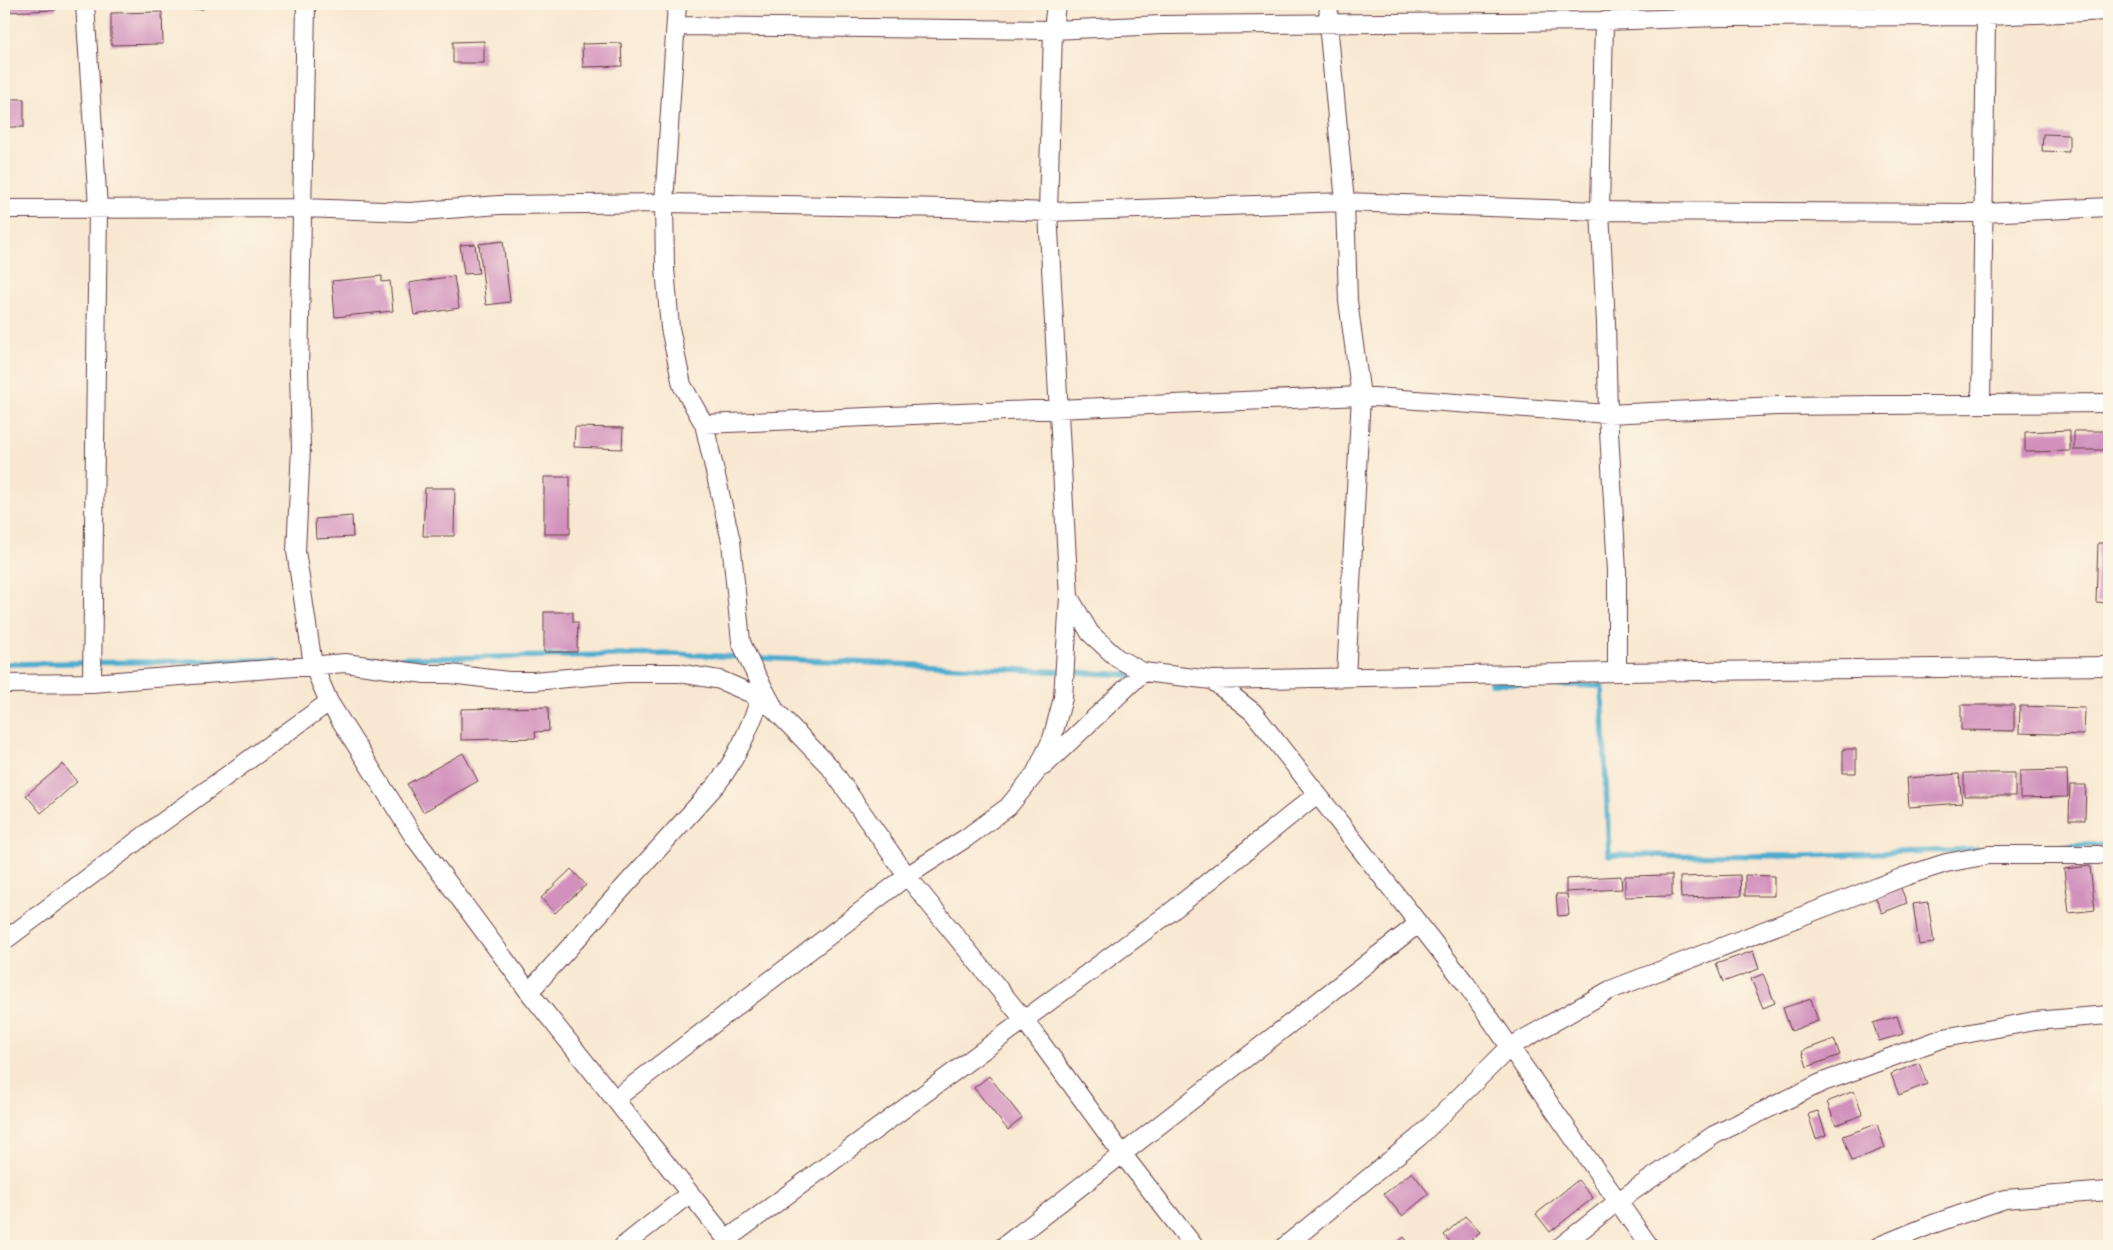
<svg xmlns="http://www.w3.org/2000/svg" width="2113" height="1250" font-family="Itim,sans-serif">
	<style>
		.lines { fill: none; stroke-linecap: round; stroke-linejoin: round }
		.stream { stroke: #4eaccd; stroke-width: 5.5 }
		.building { fill: #d291bd }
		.street-casing { stroke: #643d44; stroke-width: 20 }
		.street { stroke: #fff; stroke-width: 18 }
	</style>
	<rect width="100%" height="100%" fill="#fcf5e5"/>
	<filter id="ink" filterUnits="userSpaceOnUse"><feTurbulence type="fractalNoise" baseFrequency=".02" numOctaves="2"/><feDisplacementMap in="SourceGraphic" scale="10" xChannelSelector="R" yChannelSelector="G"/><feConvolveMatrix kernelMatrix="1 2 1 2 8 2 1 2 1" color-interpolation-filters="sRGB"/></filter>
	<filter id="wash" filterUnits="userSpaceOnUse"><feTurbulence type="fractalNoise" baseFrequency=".0096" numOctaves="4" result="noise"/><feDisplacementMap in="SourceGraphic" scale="20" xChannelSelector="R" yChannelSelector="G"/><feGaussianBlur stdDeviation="1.12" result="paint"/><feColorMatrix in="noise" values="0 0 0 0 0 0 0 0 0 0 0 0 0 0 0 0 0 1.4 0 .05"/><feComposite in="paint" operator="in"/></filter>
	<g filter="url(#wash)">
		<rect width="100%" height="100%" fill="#f8e8d1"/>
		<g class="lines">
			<path class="stream" d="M369 659 673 654 1135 675
				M4 664 275 660
				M1491 683 1602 686 1609 855 1806 856 1977 849
				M2049 847 2109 844"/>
		</g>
		<g id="blocks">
			<path class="building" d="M4 4H56V10L5 12Z
				M155 4H185V8H155Z
				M190 4H203V9H190Z
				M162 12 163 44 111 45V13Z
				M484 41V63H453V42Z
				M621 43 622 66 583 67 582 44Z
				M4 99H24V127H4Z
				M2043 134 2069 135V152L2042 151Z
				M503 241 510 302 486 305 479 244Z
				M475 244 479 273 464 274 460 245Z
				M382 276V282L390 281 393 311 335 317 332 281Z
				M454 276 459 308 414 315 409 283Z
				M575 427 623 428 622 449 574 447Z
				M2070 430V451L2025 452V432Z
				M2074 431H2109V450H2074Z
				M544 477H570V534H544Z
				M425 488H455L454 536H423Z
				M352 516 353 537 316 539 315 519Z
				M2098 543H2109V603L2096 602Z
				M544 612H573V622H578L577 652H544Z
				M1961 705H2014V731L1961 730Z
				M2020 706 2085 708 2084 735 2019 733Z
				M548 707 549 731 535 732 536 738 461 740V709Z
				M1843 749H1856V773H1843Z
				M463 753 478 781 423 812 407 784Z
				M63 764 77 782 41 813 26 795Z
				M2067 770 2068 797 2020 798V771Z
				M1964 773H2015V796H1964Z
				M1959 774 1962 803 1909 807 1907 778Z
				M2070 785H2086L2085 820H2069Z
				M2090 866 2095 910 2069 913 2064 869Z
				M571 869 586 885 555 913 541 898Z
				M1672 875V896L1625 897V876Z
				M1740 875 1741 896 1681 898 1680 877Z
				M1745 875 1774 876V896H1745Z
				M1621 876 1622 889 1566 892V879Z
				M1900 886 1907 903 1882 913 1875 896Z
				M1556 894H1567L1569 915 1558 916Z
				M1928 902 1934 943 1919 945 1913 904Z
				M1753 951 1759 969 1723 982 1716 964Z
				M1763 974 1775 1003 1763 1008 1751 979Z
				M1811 999 1818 1021 1791 1031 1783 1008Z
				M1897 1016 1903 1034 1879 1041 1873 1023Z
				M1834 1039 1840 1055 1807 1067 1802 1051Z
				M1919 1063 1927 1084 1899 1095 1891 1074Z
				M989 1076 1022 1118 1008 1130 974 1088Z
				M1854 1091 1863 1115 1836 1125 1827 1102Z
				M1818 1111 1826 1135 1816 1139 1808 1114Z
				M1877 1124 1885 1148 1852 1161 1843 1136Z
				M1412 1172 1429 1194 1402 1216 1384 1194Z
				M1578 1180 1593 1198 1550 1232 1536 1214Z
				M1465 1216 1480 1232 1463 1246H1454L1444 1235Z
				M1404 1237 1411 1246H1392Z"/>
		</g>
	</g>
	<g filter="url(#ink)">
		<use href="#blocks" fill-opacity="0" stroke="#643d44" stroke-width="1"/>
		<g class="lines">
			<defs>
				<path id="street" d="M85 4 98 208 92 683
					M306 4 299 372 301 448 296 551 313 665 329 702 414 837 529 992 732 1246
					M677 4 664 203 665 268 670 328 682 385 704 424 731 541 741 642 752 667 773 706
					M1329 4 1328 23 1345 202 1348 301 1361 396 1346 677
					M1604 21 1600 211 1606 323 1608 414 1617 571V672
					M677 26 1053 30 1162 25 1604 21 1719 17 1986 16 2109 11
					M4 209 303 208 410 212 499 205 664 203 949 208 1048 212 1345 202 1600 211 1984 213 2109 207
					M1981 404 1986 16
					M704 424 1361 396 1608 414 1777 406 2109 403
					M1069 597 1090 633 1117 658 1143 672 1212 680 1253 712 1466 984 1649 1246
					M1212 680 1617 672 2109 666
					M4 684 92 683 345 663 425 674H450L508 681H533L626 673H679L720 680 750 693 774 709 830 767 907 876 1025 1021 1123 1155 1194 1246
					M1044 766 1143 672
					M4 941 153 829 329 702
					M529 992 717 784C737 758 748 731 760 700
					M615 1099 907 876 966 838 1008 807 1035 774 1052 739 1063 698 1069 597 1048 212 1053 30 1056 4
					M726 1240 1172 911 1317 794
					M623 1246 689 1194
					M1004 1246 1418 924
					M1285 1246 1419 1137 1510 1047 1610 990 1906 876 1946 863 1989 855H2099
					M1561 1246 1617 1202 1714 1135 1823 1082 1944 1038 2034 1021 2109 1015
					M1879 1246 1933 1224 2005 1199 2109 1191"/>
			</defs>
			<use href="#street" class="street-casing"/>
			<use href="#street" class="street"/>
		</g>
	</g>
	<rect width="2113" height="1250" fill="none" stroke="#fcf5e5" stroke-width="20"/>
</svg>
